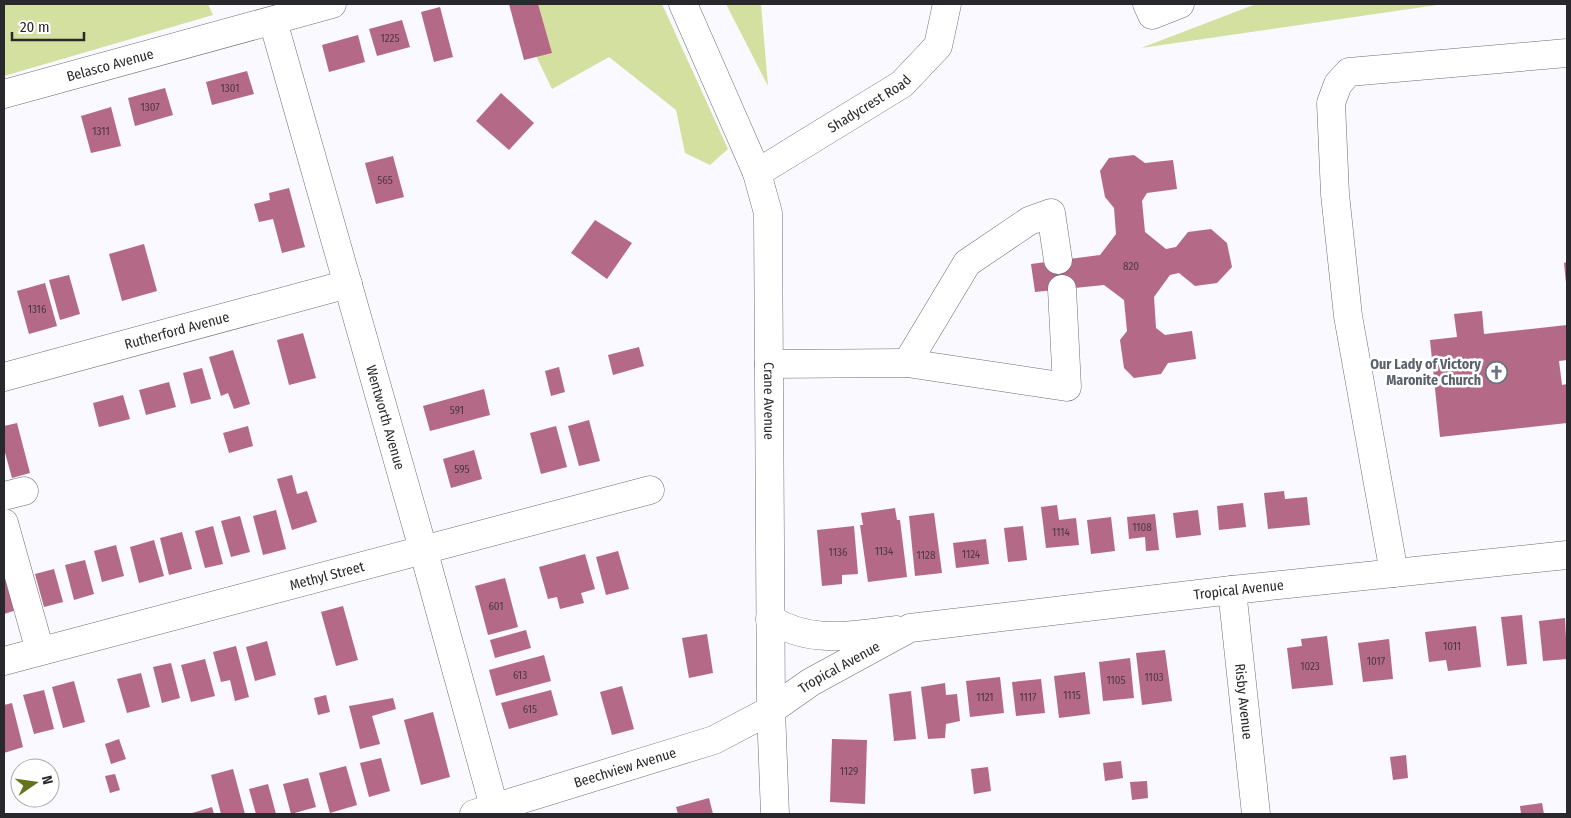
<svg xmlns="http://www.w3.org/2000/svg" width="1571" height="818" font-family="'Fira Sans Condensed',sans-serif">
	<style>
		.green { fill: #d4e0a0 }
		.building { fill: #b46987 }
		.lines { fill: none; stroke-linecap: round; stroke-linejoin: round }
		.minor-casing { stroke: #6d6e76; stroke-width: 29 }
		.minor { stroke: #fff; stroke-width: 28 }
		.labels { text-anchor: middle; stroke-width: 5; stroke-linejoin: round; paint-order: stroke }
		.number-label { font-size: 11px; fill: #4c3944 }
		.street-label { font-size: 14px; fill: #29292d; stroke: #fff }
		.worship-label { font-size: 14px; font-weight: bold; fill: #5b616d; stroke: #fff; text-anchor: end }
	</style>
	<rect width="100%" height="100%" fill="#f9f9ff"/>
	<path class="green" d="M4 4H208L213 15 4 76Z
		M511 4H662L728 149 710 165 685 153 676 110 609 57 552 89Z
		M726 4H761L768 86Z
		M1256 4H1444L1141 48Z"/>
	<path class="building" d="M509 4H538L552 53 524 60Z
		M440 7 453 57 434 62 421 12Z
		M402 20 410 47 377 56 369 29Z
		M358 35 365 62 329 72 322 45Z
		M247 71 254 94 212 105 206 82Z
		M165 88 173 115 135 126 128 98Z
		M501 93 534 123 509 150 476 121Z
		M111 107 121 146 91 153 81 116Z
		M1134 155 1145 163 1173 160 1177 189 1147 193 1142 201 1145 232 1166 249 1176 247 1188 232 1211 229 1227 243 1232 267 1217 283 1195 286 1179 273 1170 275 1154 297 1156 328 1165 335 1192 331 1196 359 1168 363 1161 374 1134 378 1124 368 1120 340 1127 331 1124 300 1104 285 1035 292 1031 264 1100 255 1116 234 1114 208 1105 197 1100 171 1109 158Z
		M393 156 404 197 376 204 365 163Z
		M289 188 305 247 282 253 273 219 259 222 254 204 270 200 269 193Z
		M595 220 632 243 607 279 571 253Z
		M144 244 157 291 122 301 109 254Z
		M1567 262V283H1566L1564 263Z
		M69 275 80 314 60 320 49 280Z
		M45 283 57 326 29 334 17 291Z
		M1482 311 1484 334 1567 325V360L1559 361 1562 385 1567 384V423L1440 437 1430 340 1457 337 1454 314Z
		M303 333 316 378 289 385 277 340Z
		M639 347 644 366 613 375 608 355Z
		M233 350 250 404 234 409 228 393 221 396 209 357Z
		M559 367 565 392 551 396 545 371Z
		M202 368 211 399 191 404 183 373Z
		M169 382 176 407 146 415 139 390Z
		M484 389 490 415 430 431 423 406Z
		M123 395 130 419 99 427 93 403Z
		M589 420 600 461 579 466 568 426Z
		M17 423 30 473 12 478 4 449V426Z
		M248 426 253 446 229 453 223 433Z
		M556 426 567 467 541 474 530 433Z
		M474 450 482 479 451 488 443 459Z
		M292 475 297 494 307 491 317 522 292 530 277 479Z
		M1284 491 1285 499 1307 497 1310 525 1268 529 1264 493Z
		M1243 503 1246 527 1219 530 1217 506Z
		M1057 505 1059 520 1076 518 1079 545 1046 548 1041 507Z
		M895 508 897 520H900L907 577 868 582 860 525H863L861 513Z
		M276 510 286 549 263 555 253 516Z
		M1198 510 1201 535 1176 538 1173 513Z
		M934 513 942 573 915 576 909 516Z
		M1155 514 1159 550 1146 551 1145 537 1129 539 1127 517Z
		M240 516 250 552 231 557 221 521Z
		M1111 517 1115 551 1091 554 1087 520Z
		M213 526 223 564 205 568 195 531Z
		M854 526 858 574 842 575V584L822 586 817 530Z
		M1023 526 1027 560 1008 562 1004 528Z
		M182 532 192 569 169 575 160 538Z
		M986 539 989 564 956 568 953 543Z
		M154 540 164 576 139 583 130 547Z
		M116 545 124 576 102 582 94 551Z
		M618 551 629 589 606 595 596 557Z
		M585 554 595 589 581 593 584 603 560 609 557 597 548 599 539 567Z
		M85 560 94 594 74 600 65 565Z
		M54 569 63 602 44 607 35 574Z
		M15 577 23 608 4 614V580Z
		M505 578 518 627 488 635 475 586Z
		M343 606 358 660 336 666 321 612Z
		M1522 615 1527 664 1507 666 1501 617Z
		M1565 618 1567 659 1543 661 1539 621Z
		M1476 626 1481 667 1448 671 1446 660 1429 662 1425 632Z
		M526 630 531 648 495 658 490 640Z
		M707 634 713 673 689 678 682 638Z
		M1327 636 1333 685 1292 689 1287 648 1302 646 1301 639Z
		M1389 639 1393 679 1363 682 1358 643Z
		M267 641 276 675 255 681 246 647Z
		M236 646 249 697 235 701 230 680 221 682 213 652Z
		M1165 650 1172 701 1142 705 1136 653Z
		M544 655 551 681 496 696 489 670Z
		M1130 658 1134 698 1103 701 1099 662Z
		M205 659 215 696 191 702 181 665Z
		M171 663 180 698 162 703 153 667Z
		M1085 672 1090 714 1059 718 1054 676Z
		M141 673 150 707 127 713 117 679Z
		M1000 677 1004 713 970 717 966 681Z
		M1041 679 1045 713 1016 716 1012 682Z
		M74 681 85 722 63 728 52 687Z
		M945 683 946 695 957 694 960 721 946 724 945 738 928 739 921 687Z
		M622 686 634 729 612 735 600 692Z
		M44 690 54 729 34 734 23 695Z
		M551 690 558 715 509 729 501 703Z
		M911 691 916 739 894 741 889 694Z
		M326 695 330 712 318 715 314 698Z
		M393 698 396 709 372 716 380 744 360 749 349 706Z
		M12 703 23 747 4 753V705Z
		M433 712 450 777 421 785 404 720Z
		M119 739 126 759 111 764 105 744Z
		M832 739 867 740 865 804 830 802Z
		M1406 755 1408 778 1393 780 1390 757Z
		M381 758 390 791 369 797 360 763Z
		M1121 761 1123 778 1105 781 1103 763Z
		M346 766 357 805 330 813 319 773Z
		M988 767 991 791 974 794 971 769Z
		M233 769 245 814H221L211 775Z
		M115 774 120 790 110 793 105 776Z
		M308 778 316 807 291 814 283 784Z
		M1147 781 1148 798 1132 800 1130 782Z
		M268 784 276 814H256L249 789Z
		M709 798 713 814H678L676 807Z
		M1542 803 1544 814H1521L1520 806Z
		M212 807 214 814H189Z"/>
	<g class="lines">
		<defs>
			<g id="minor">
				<path id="s1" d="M683 4 757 173 768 213 771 710 775 814"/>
				<path d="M1147 4 1152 15 1180 4"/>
				<path id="s2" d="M273 21 423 549 496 814"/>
				<path id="s3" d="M4 94 332 4"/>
				<path id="s4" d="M757 173 902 84 938 46 947 4"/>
				<path d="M907 363 967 263 1029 221 1051 213 1058 260"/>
				<path d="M769 364 907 363 1067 387 1062 289"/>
				<path id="s5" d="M4 377 348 284"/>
				<path d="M4 496 24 491"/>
				<path d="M4 523 40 651"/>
				<path d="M1394 573 1348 316 1335 194 1331 103 1338 84 1349 72 1567 53"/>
				<path id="s6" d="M1232 590 1256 814"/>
				<path d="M770 619C812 645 851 635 897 630"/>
				<path id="s7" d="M4 661 650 490"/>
				<path id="s8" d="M474 814 714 740 771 710 811 682 910 628 1232 590 1567 555"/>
			</g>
		</defs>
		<use href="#minor" class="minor-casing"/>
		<use href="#minor" class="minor"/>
	</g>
	<defs>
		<symbol id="church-ring" viewBox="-11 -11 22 22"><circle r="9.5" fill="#fff" stroke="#6b7280" stroke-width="1.5"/><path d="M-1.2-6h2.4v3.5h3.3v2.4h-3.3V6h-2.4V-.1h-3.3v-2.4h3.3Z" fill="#6b7280"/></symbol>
	</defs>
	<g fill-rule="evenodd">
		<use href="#church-ring" x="1484" y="360" width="25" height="25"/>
	</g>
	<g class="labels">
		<g class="number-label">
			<text x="390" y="42">1225</text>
			<text x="230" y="92">1301</text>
			<text x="150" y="111">1307</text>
			<text x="101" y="135">1311</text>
			<text x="385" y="184">565</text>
			<text x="1131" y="270">820</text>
			<text x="37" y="313">1316</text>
			<text x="457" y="414">591</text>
			<text x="462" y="473">595</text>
			<text x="1142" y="531">1108</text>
			<text x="1061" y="536">1114</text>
			<text x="884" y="555">1134</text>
			<text x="838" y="556">1136</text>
			<text x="971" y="558">1124</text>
			<text x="926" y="559">1128</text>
			<text x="496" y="610">601</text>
			<text x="1452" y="650">1011</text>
			<text x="1376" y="665">1017</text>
			<text x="1310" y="670">1023</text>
			<text x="520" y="679">613</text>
			<text x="1154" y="681">1103</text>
			<text x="1116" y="684">1105</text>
			<text x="1072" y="699">1115</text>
			<text x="985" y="701">1121</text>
			<text x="1028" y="701">1117</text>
			<text x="530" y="713">615</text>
			<text x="849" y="775">1129</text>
		</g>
		<g class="street-label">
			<text dy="5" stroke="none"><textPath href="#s3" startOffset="110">Belasco Avenue</textPath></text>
			<text dy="5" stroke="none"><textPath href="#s4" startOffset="132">Shadycrest Road</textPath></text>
			<text dy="5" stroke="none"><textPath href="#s5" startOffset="179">Rutherford Avenue</textPath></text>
			<text dy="5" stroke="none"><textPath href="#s1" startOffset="414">Crane Avenue</textPath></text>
			<text dy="5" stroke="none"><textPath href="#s2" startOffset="412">Wentworth Avenue</textPath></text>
			<text dy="5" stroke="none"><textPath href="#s7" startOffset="334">Methyl Street</textPath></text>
			<text dy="5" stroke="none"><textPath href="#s8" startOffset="808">Tropical Avenue</textPath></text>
			<text dy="5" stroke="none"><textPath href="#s8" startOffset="396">Tropical Avenue</textPath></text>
			<text dy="5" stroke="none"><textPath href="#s6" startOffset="112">Risby Avenue</textPath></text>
			<text dy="5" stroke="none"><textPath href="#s8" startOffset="158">Beechview Avenue</textPath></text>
		</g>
		<g class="worship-label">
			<text x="1481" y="369">Our Lady of Victory<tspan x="1481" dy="16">Maronite Church</tspan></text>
		</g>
	</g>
	<rect width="1571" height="818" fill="none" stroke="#29292d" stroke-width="10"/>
	<g transform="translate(35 783) rotate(77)"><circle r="24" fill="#ffffff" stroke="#a9a9ab"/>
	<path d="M0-4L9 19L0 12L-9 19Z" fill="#66721c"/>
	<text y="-8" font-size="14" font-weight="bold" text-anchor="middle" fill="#29292d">N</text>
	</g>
	<path d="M12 32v8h72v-8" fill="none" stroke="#29292d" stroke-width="2.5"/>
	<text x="20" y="32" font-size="15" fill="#29292d" stroke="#ffffff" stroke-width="4" paint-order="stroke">20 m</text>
</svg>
